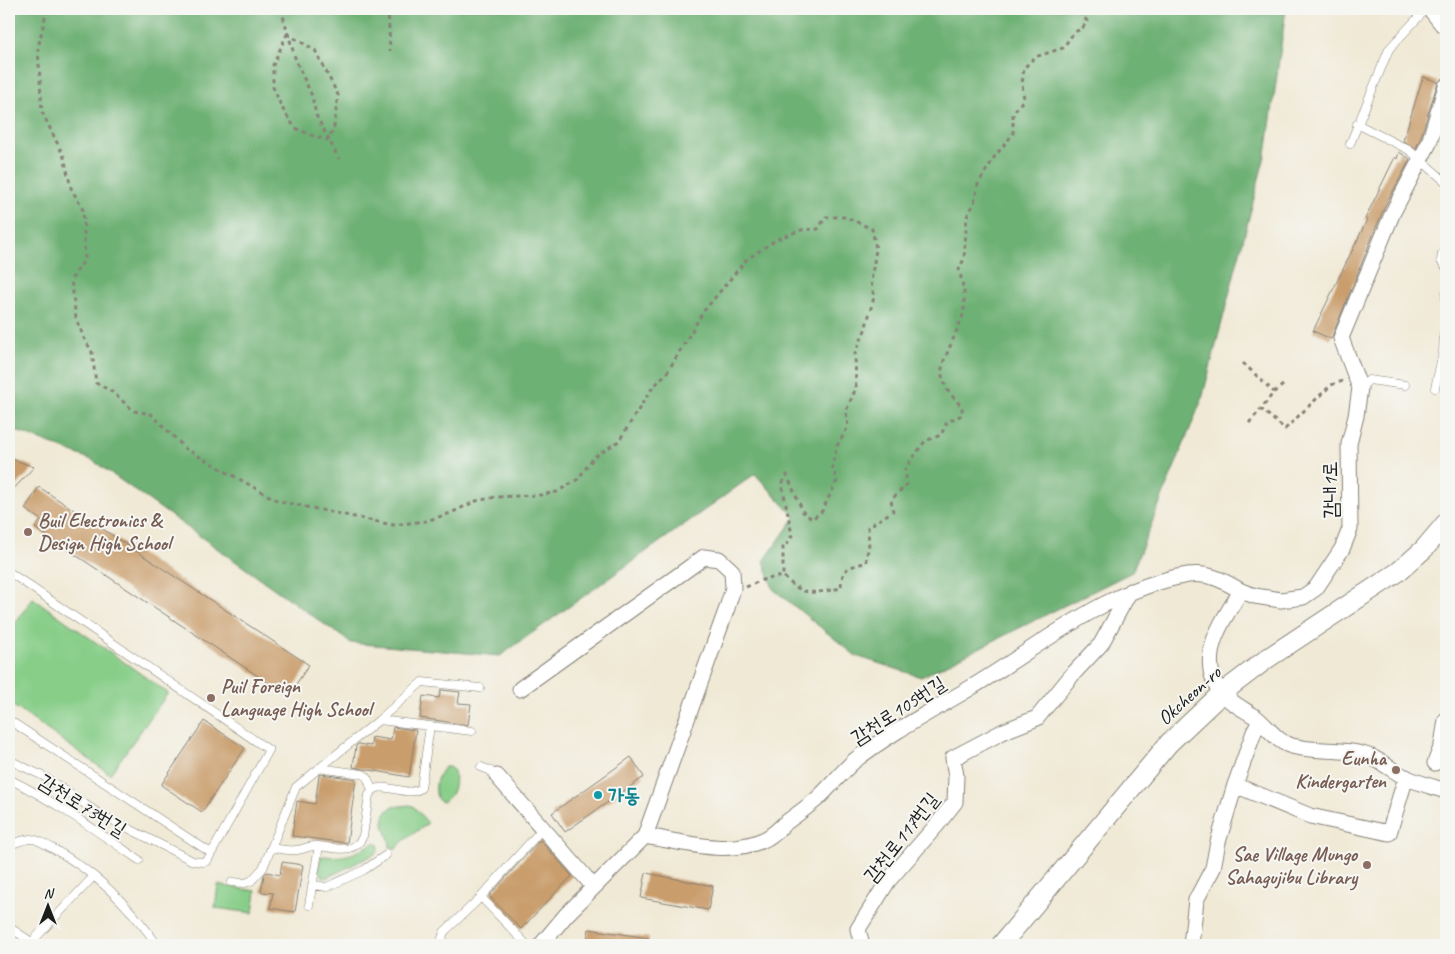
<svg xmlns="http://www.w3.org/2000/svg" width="1455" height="954" font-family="Caveat,'Poor Story',sans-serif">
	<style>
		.green { fill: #88ce89; stroke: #527552 }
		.forest { fill: #6eb175; stroke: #456648 }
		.building { fill: #c99d6c }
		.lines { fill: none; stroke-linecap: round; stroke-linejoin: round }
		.service-casing { stroke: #868278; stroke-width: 9 }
		.minor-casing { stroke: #868278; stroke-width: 17 }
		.tertiary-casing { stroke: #868278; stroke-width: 21 }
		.path { stroke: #868278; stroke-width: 3; stroke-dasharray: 4 4; stroke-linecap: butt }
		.service { stroke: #fff; stroke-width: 8 }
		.minor { stroke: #fff; stroke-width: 15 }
		.tertiary { stroke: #fff; stroke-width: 19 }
		.education-dot { fill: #8d6e63; stroke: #f6f6f2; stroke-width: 2 }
		.culture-dot { fill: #0f9aa8; stroke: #f6f6f2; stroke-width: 2 }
		.labels { text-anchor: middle; stroke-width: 4; stroke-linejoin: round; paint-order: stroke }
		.street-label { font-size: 20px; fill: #1c1c1c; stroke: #f6f6f2 }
		.education-label { font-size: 20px; font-weight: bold; fill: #785e54; stroke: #f6f6f2; text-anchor: start }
		.culture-label { font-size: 20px; font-weight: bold; fill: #0d838f; stroke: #f6f6f2; text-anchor: start }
	</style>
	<rect width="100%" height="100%" fill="#f6f6f2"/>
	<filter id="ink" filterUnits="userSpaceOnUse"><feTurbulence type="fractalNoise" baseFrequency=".02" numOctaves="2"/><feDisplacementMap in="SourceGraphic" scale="10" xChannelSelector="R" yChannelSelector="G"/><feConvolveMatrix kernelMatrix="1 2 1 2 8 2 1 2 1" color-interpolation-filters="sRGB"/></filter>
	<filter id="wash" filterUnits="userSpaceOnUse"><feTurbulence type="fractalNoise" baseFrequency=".0096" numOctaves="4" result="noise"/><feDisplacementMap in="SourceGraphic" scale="20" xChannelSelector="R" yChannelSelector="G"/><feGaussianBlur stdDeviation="1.12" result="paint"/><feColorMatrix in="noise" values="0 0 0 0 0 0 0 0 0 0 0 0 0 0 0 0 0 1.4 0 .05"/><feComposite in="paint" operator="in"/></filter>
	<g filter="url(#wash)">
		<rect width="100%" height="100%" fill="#f0e9d5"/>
		<path class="green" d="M33 598 168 693 110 774 9 703V631Z
			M445 767H449L454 771C456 783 454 796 443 802L438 800C433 789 436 775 445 767Z
			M409 805 413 806 428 823 402 842 396 849 390 847C390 833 380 828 385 813L392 807Z
			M376 842 378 844 379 850 375 854 328 877 324 878 318 870 321 856C349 858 352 854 376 842Z
			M218 885 256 891 253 913 215 908Z"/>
		<path class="forest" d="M9 9H1286L1267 148 1202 399 1132 572 921 677 856 656 773 589 764 561 795 517 755 474 500 656 351 643 92 460 9 428Z"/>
		<g id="blocks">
			<path class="building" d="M1423 77 1438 82 1420 139 1416 148 1403 141Z
				M1399 152 1410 159 1384 208 1331 339 1313 331 1367 220 1365 219 1395 157 1397 159Z
				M9 458 34 467 9 494Z
				M39 487 309 665 288 696 35 528 41 520 25 509Z
				M441 690 460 692 458 703 471 704 468 725 420 718 423 696 439 698Z
				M204 721 245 748 202 812 161 785Z
				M393 727 416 730 409 777 353 767 356 746 358 744 371 746 372 737 391 740Z
				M631 757 644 777 565 832 552 813Z
				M321 774 356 779 347 843 292 836 297 801 315 804 319 776Z
				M540 840 572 876 521 929 489 896Z
				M282 862 303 865 295 912 270 908 273 893 261 892 264 875 267 872 280 875Z
				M646 873 713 886 708 910 641 898Z
				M589 929 649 938 648 945H586Z"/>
		</g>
	</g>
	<g filter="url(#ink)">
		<use href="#blocks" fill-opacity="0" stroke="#868278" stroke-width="1"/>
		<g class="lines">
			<defs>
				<path id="service" d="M1357 124 1409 150 1446 182
					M1350 144 1389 49 1426 9
					M1442 254 1441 261 1446 267
					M1446 293V300
					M1360 388 1369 380 1405 385
					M1435 388 1443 353 1444 333 1446 329
					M9 572 269 750 207 861 203 862 193 861 98 813 45 777 9 760
					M9 720 211 853
					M472 731 379 720 422 682 480 688
					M481 767 489 770 497 776
					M319 768 362 774 367 777 372 790
					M9 779C54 801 97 831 139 860
					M9 845C16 843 24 839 31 839 38 839 46 845 52 848 94 871 128 904 156 943L160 945
					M272 848C280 849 288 851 296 850 302 850 308 846 315 846 332 846 354 857 363 836L369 795C379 776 406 800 421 788L430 726
					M232 882 245 883 251 881 263 868 296 787 379 720
					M313 885 327 887 364 870 386 855
					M481 897 527 945
					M309 905 319 846
					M9 927 36 945
					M29 945 93 877
					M446 945 442 938 444 932 481 897 543 828"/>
				<path id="minor" d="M1430 9 1442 24 1446 26
					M1446 86 1429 143 1393 212 1341 338 1360 388 1356 416 1349 444 1350 529 1342 549 1316 588 1303 597 1281 600 1255 596 1241 591C1224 618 1199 652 1216 685 1223 699 1242 708 1254 716 1267 725 1276 742 1292 746 1317 753 1346 747 1371 757 1383 762 1394 772 1407 778 1419 783 1433 787 1446 791
					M520 689 704 557 719 559 732 571 733 588 727 608 645 836 566 915 541 945
					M1260 721 1254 732 1235 785 1310 816 1389 833 1406 777
					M1435 763 1442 745 1446 720
					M497 776 594 887
					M645 836C682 842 728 856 763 840 771 837 778 830 784 824 795 816 806 808 817 799 830 787 841 773 854 761 891 732 932 711 972 687 1042 645 1106 589 1188 575 1209 572 1224 581 1241 591
					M862 945 858 929 888 881 936 826 955 802 956 776 953 758 1004 731 1037 718 1072 675 1101 644 1130 591
					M1191 945 1196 900 1213 868 1218 842 1235 785"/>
				<path id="tertiary" d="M1001 945 1169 743 1222 693 1268 658 1398 572 1424 549 1446 523"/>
			</defs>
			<use href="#service" class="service-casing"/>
			<use href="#minor" class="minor-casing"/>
			<use href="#tertiary" class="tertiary-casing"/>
			<path class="path" d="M47 9 38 48 42 112 64 157 71 188 83 210 85 259 71 280 76 318 84 338 92 352 96 383 111 391 134 411 151 414 186 449 278 501 393 525 426 521 451 513 476 501 496 497 540 495 557 492 578 479 594 457 619 441 650 391 668 371 703 312 746 260 777 239 801 230 818 229 826 217H846L872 229 876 249 871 282 874 297 865 330 855 354 856 388 846 411 848 427 837 446 832 465 837 481 822 511 812 519 803 512 787 475 782 484 792 535 788 543 783 546V576
				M281 9 296 61 312 96 316 115 339 159
				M388 9 390 51
				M287 34 315 50 338 95 334 127 328 140 313 136 295 128 282 108 273 87V65Z
				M1243 363 1274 392
				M1283 385 1274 392 1261 409 1285 429 1331 385 1343 381
				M1249 423 1261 409
				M746 587 762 580 783 576C805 598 813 593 841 588 842 566 848 568 867 562L866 556 869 548 868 527 893 511 891 500 907 484 905 469 925 441 941 435 947 422 962 415V407L947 390 941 373 943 363 964 313V291L959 269 964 259 967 216 974 204 978 184 995 156 1013 134V113L1024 99 1022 84 1024 68 1035 57 1063 48 1074 32 1082 29 1087 21 1077 9"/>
			<use href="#service" class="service"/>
			<use href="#minor" class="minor"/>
			<use href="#tertiary" class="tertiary"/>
		</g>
	</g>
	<g class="education-dot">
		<circle cx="28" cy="532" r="5"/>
		<circle cx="211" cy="698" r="5"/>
		<circle cx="1396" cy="770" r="5"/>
		<circle cx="1367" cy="865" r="5"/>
	</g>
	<circle class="culture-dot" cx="598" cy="795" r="5"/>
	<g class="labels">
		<g class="street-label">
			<text transform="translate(1330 490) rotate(-91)" y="7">감내1로</text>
			<text transform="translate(1189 695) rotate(-42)" y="7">Okcheon-ro</text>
			<text transform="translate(898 710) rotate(-33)" y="7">감천로105번길</text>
			<text transform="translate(83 805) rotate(32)" y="7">감천로73번길</text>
			<text transform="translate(901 837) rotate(-52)" y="7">감천로117번길</text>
		</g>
		<g class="education-label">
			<text x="38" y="527">Buil Electronics &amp;<tspan x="38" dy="23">Design High School</tspan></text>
			<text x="221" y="693">Puil Foreign<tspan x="221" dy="23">Language High School</tspan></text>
			<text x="1386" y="765" text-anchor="end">Eunha<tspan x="1386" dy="23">Kindergarten</tspan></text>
			<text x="1357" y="861" text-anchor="end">Sae Village Mungo<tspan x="1357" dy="23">Sahagujibu Library</tspan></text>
		</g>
		<g class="culture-label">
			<text x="608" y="802">가동</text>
		</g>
	</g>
	<rect width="1455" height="954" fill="none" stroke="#f6f6f2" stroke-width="30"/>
	<g transform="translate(48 906)" stroke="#f6f6f2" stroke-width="4" paint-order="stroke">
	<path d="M0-4L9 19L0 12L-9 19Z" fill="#1c1c1c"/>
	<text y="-8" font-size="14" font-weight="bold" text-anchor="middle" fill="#1c1c1c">N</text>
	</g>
</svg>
